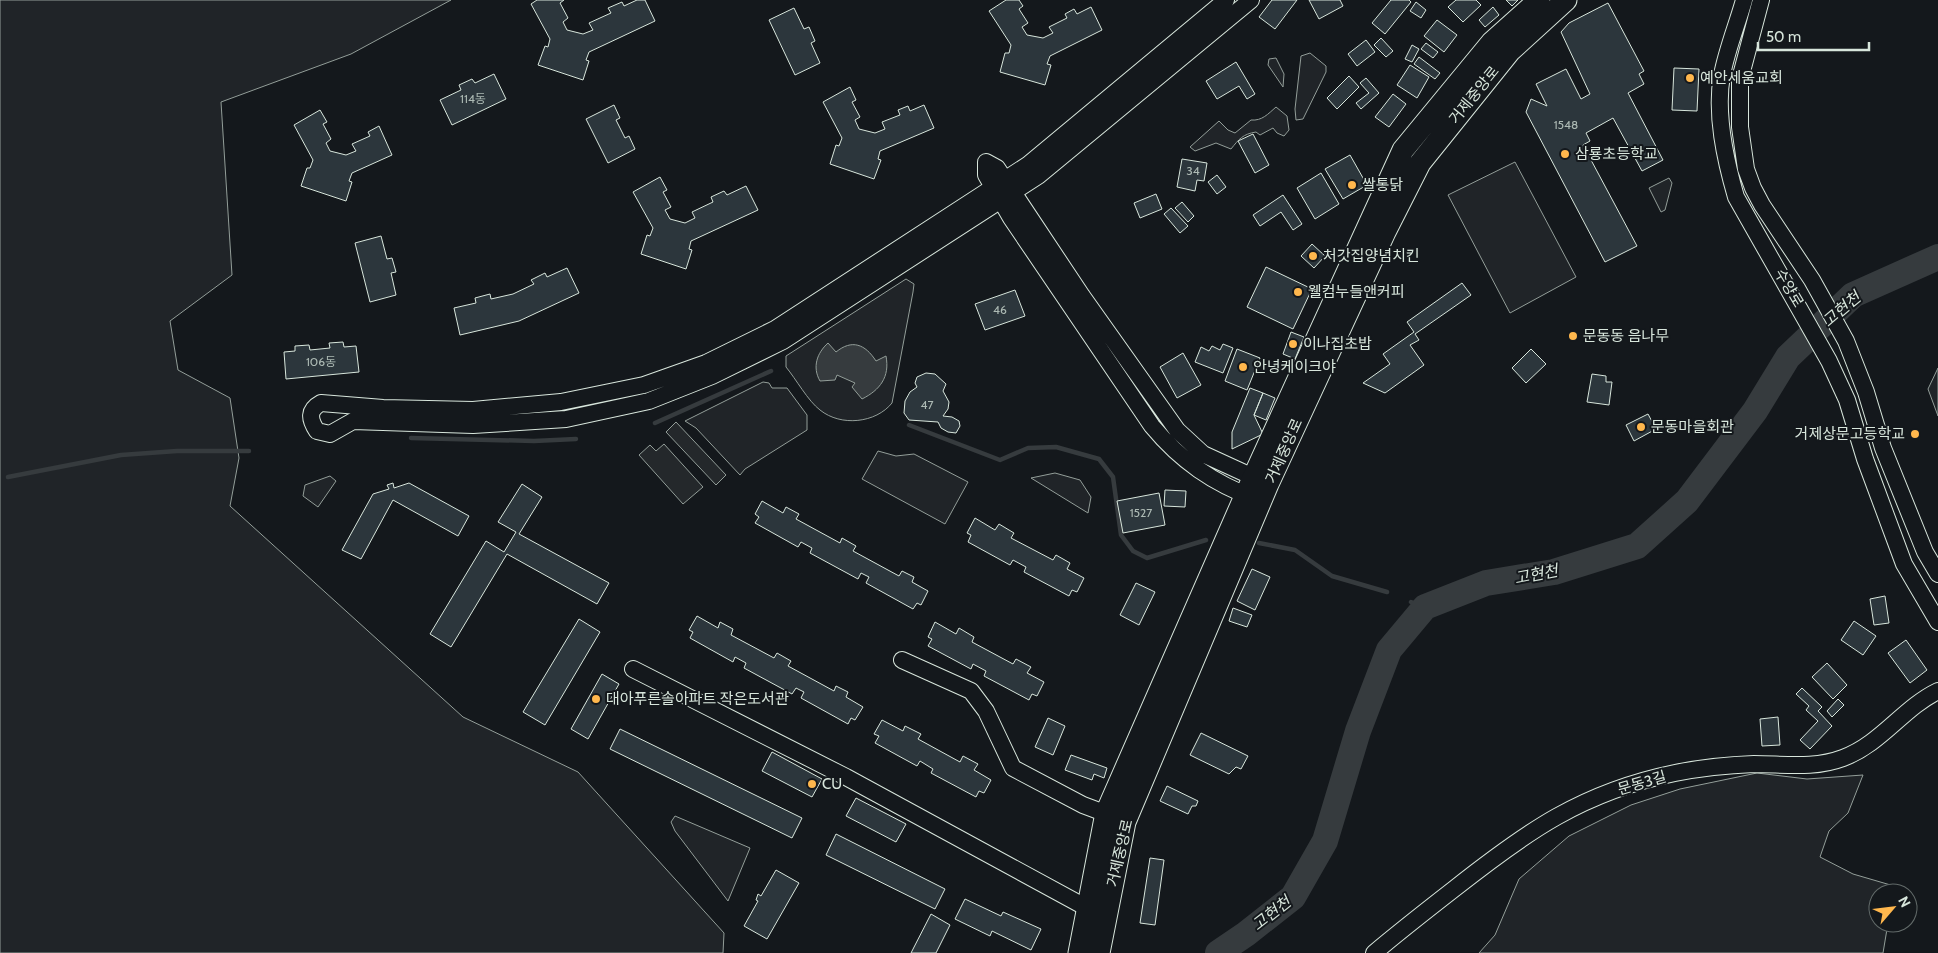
<svg xmlns="http://www.w3.org/2000/svg" width="1938" height="953" font-family="Cabin,'Noto Sans KR',sans-serif">
	<style>
		.green { fill: #202428; stroke: #939e99 }
		.parking { fill: #24282b; stroke: #939e99 }
		.water { fill: #363b3e; stroke: #939e99 }
		.lines { fill: none; stroke-linecap: round; stroke-linejoin: round }
		.stream { stroke: #363b3e; stroke-width: 4.5 }
		.river { stroke: #363b3e; stroke-width: 26 }
		.building { fill: #2c363c; stroke: #d8e6dc }
		.minor-casing { stroke: #d8e6dc; stroke-width: 18 }
		.major-casing { stroke: #d8e6dc; stroke-width: 23 }
		.minor { stroke: #14181c; stroke-width: 16 }
		.major { stroke: #14181c; stroke-width: 21 }
		.poi-dot { fill: #ffb74d; stroke: #14181c; stroke-width: 2 }
		.labels { text-anchor: middle; stroke-width: 4; stroke-linejoin: round; paint-order: stroke }
		.number-label { font-size: 12px; fill: #adbab4 }
		.poi-label { font-size: 15px; fill: #d8e6dc; stroke: #14181c; text-anchor: start }
		.street-label { font-size: 15px; fill: #d8e6dc; stroke: #14181c }
		.water-label { font-size: 16px; font-style: italic; fill: #d8e6dc; stroke: #14181c }
	</style>
	<rect width="100%" height="100%" fill="#14181c"/>
	<path class="green" d="M0 0H451L351 54 221 102 232 275 170 321 178 370 230 398 239 458 230 506 463 717 578 772 724 933 723 953H0Z
		M1310 53 1326 66V72L1303 119 1296 120 1295 109 1301 56Z
		M1276 58 1284 74 1283 87 1268 65 1269 59Z
		M1276 107 1287 116 1289 130 1284 136 1277 133 1273 128 1260 135 1256 132C1243 134 1239 139 1231 149L1216 143 1195 151 1190 147 1219 121 1228 130 1235 133 1251 120C1262 121 1268 114 1276 107Z
		M1515 162 1576 277 1510 313 1448 195Z
		M1669 178 1672 183 1665 210 1661 212 1649 188Z
		M906 279 914 284 913 292 892 403C876 423 841 427 820 410 808 401 796 379 786 367V356Z
		M1938 368V416L1928 389Z
		M763 382 769 383 772 388H787L807 415V430L745 469 740 475 696 428 685 421Z
		M878 451 896 456 914 454 968 482 945 524 862 479Z
		M1055 473 1080 480 1091 497 1088 513 1031 478Z
		M330 476 336 481 318 507 303 496 305 485Z
		M1757 773 1807 779 1863 775 1848 813 1829 831 1820 857 1853 874 1894 886 1893 893H1878V923H1888L1883 953H1479L1495 935 1519 879 1569 836 1631 805 1680 789Z
		M675 816 750 848 728 901 675 831 671 822Z"/>
	<path class="parking" d="M676 422 726 475 716 485 666 432Z
		M664 444 703 487 683 504 639 455 650 445 656 451Z"/>
	<path class="water" d="M828 343 836 352C852 339 865 344 876 361L886 356C890 377 880 390 862 399L852 387 855 383 837 375 835 380 820 381C812 367 817 353 828 343Z"/>
	<g class="lines">
		<path class="stream" d="M655 423 771 371
			M909 425 1000 460 1028 448 1056 447 1099 459 1113 477 1121 535 1133 551 1147 558 1206 540
			M411 438 534 441 576 439
			M8 477 121 455 177 451H249
			M1259 543 1295 550 1332 576 1387 592
			M1411 602 1425 607"/>
		<path class="river" d="M1218 953 1246 934 1293 897 1325 841 1358 731 1389 650 1425 607 1486 583 1554 572 1637 546 1687 501 1755 411 1788 357 1853 295 1938 257"/>
	</g>
	<path class="building" d="M537 0H564L560 3 568 18 563 22 567 30 583 34 593 30 589 23 611 13 608 8 622 2 624 6 637 0H645L655 21 589 52 586 60 589 61 583 80 538 65 545 46 548 47 550 39 531 4Z
		M1006 0H1019L1023 6 1019 9 1028 23 1022 27 1027 35 1043 38 1053 33 1049 27 1067 18 1065 14 1074 9 1077 14 1091 7 1102 30 1050 56 1047 64 1051 65 1045 85 1000 72 1005 53H1009L1011 45 989 11Z
		M1272 0H1297L1275 29 1259 17Z
		M1309 0H1340L1343 6 1319 19Z
		M1391 0H1409L1411 2 1385 34 1372 23Z
		M1456 0H1476L1481 5 1463 22 1448 7Z
		M1506 0H1518L1512 6Z
		M1416 2 1426 10 1421 18 1410 11Z
		M1608 3 1644 71 1639 74 1644 84 1628 93 1663 160 1642 171 1613 118 1586 133 1590 141 1583 145 1637 246 1605 262 1526 112 1531 99 1547 106 1536 84 1566 69 1581 99 1590 94 1561 32 1569 23Z
		M1493 7 1499 15 1485 27 1479 20Z
		M794 8 804 29 809 27 815 41 811 43 820 63 795 75 769 20Z
		M1437 20 1457 35 1444 52 1424 36Z
		M1381 38 1393 51 1386 57 1374 45Z
		M1366 40 1375 52 1357 66 1348 54Z
		M1426 43 1438 52 1433 58 1421 49Z
		M1412 45 1419 49 1412 62 1405 59Z
		M1419 57 1440 73 1435 79 1414 64Z
		M1236 62 1255 94 1247 99 1239 86 1217 99 1206 81Z
		M1410 65 1429 77 1417 98 1397 85Z
		M1674 68 1699 69 1697 111 1672 110Z
		M494 74 506 99 452 125 440 100 461 90 459 85 472 79 475 83Z
		M1349 76 1359 87 1337 109 1327 98Z
		M1366 78 1379 93 1361 109 1356 103 1369 93 1360 83Z
		M850 87 856 100 852 102 860 117 855 120 859 129 875 133 885 129 882 122 900 115 898 110 908 106 910 111 924 105 934 128 880 151 878 159 881 160 874 179 830 164 836 145 839 146 842 138 823 102Z
		M1393 94 1406 104 1389 127 1375 117Z
		M614 105 620 118 616 120 625 138 629 136 635 149 608 163 586 119Z
		M320 110 327 122 323 124 331 139 326 143 330 151 346 155 356 151 352 144 370 136 368 132 379 126 392 155 352 173 349 181 352 182 346 201 301 186 307 168H310L313 160 294 125Z
		M1253 134 1269 165 1255 173 1238 141Z
		M1350 155 1367 185 1343 199 1325 169Z
		M1182 159 1207 163 1204 181 1197 180 1195 191 1177 187Z
		M1321 173 1339 204 1315 219 1297 188Z
		M1217 175 1226 187 1217 194 1208 182Z
		M660 177 667 190 663 192 671 207 665 210 670 219 685 223 695 218 692 212 713 202 711 197 724 191 727 195 746 186 758 210 691 241 689 249 692 250 686 269 641 254 647 235 650 236 653 228 633 192Z
		M1156 194 1162 209 1140 218 1134 203Z
		M1283 195 1302 224 1293 230 1281 212 1260 226 1253 215Z
		M1182 202 1194 216 1188 222 1175 208Z
		M1171 208 1188 226 1180 233 1164 214Z
		M381 236 387 259 392 258 396 272 391 273 396 295 370 302 355 243Z
		M1312 244 1325 256 1314 268 1301 256Z
		M1266 267 1312 289 1293 329 1247 307Z
		M567 268 579 293 519 321 460 335 454 308 476 303 475 298 490 294 491 299 513 294 534 284 531 280 545 273 547 277Z
		M1462 283 1471 295 1415 334 1419 340 1410 345 1424 365 1385 393 1363 383 1390 364 1383 354 1414 332 1407 322Z
		M1015 290 1025 316 985 330 975 304Z
		M1291 332 1304 337 1295 359 1283 354Z
		M343 342 344 347 356 346 359 372 286 379 284 352 295 351V346L309 345 310 350 330 348 329 343Z
		M1223 344 1233 348 1223 373 1195 362 1201 347 1209 351 1212 346 1220 350Z
		M1237 349 1260 358 1247 390 1225 381Z
		M1531 349 1546 364 1526 383 1512 368Z
		M1183 353 1201 385 1177 398 1160 367Z
		M926 373 935 374 946 384 943 391 949 402 948 409 943 416 952 417 959 421 960 426 956 433 948 432 941 428 938 422 909 420 904 413 905 401 910 392 917 387 915 383 917 377Z
		M1592 374 1606 376V382H1612L1609 405 1587 402Z
		M1250 388 1263 393 1254 415 1263 434 1232 449V432Z
		M1263 393 1275 398 1266 420 1254 415Z
		M1648 414 1656 429 1634 441 1626 425Z
		M393 483 394 488 409 483 469 516 458 536 393 500 361 559 342 550 373 494 389 489 387 485Z
		M522 484 542 497 519 534 609 583 597 604 507 554 451 647 430 634 486 541 504 552 516 532 498 522Z
		M1165 490 1186 491 1185 507 1164 506Z
		M1159 493 1165 525 1123 533 1117 501Z
		M762 501 783 513 786 507 799 514 796 519 840 543 842 538 856 546 853 551 899 576 902 571 914 577 912 582 928 591 921 605 917 603 913 609 866 583 869 577 861 573 858 579 810 553 812 548 801 542 798 547 755 523 759 517 755 514Z
		M975 518 995 530 999 524 1014 533 1011 538 1053 560 1056 555 1070 563 1067 569 1084 578 1077 592 1072 590 1069 596 1024 572 1026 567 1013 560 1010 565 968 542 971 535 967 533Z
		M1252 569 1270 577 1255 610 1237 601Z
		M1136 583 1155 592 1139 625 1120 615Z
		M1885 596 1889 623 1874 625 1870 599Z
		M1233 608 1252 615 1247 627 1229 621Z
		M697 616 718 628 720 622 733 629 731 635 774 658 777 653 791 661 788 666 834 691 836 686 848 692 846 697 863 707 855 720 851 718 848 724 801 698 804 692 796 688 792 694 744 668 746 663 735 657 733 662 690 638 693 632 689 630Z
		M579 619 600 632 545 725 523 712Z
		M1854 621 1876 636 1863 655 1841 640Z
		M935 622 956 634 959 628 974 637 972 642 1013 664 1016 659 1031 667 1027 673 1044 682 1037 696 1032 694 1029 700 984 676 986 671 973 664 971 669 928 646 932 639 928 637Z
		M1906 640 1927 670 1910 683 1888 653Z
		M1827 663 1847 685 1833 699 1812 677Z
		M602 674 619 684 588 739 571 729Z
		M1802 688 1822 707 1818 711 1832 726 1810 749 1800 740 1818 721 1806 710 1809 706 1796 694Z
		M1838 699 1844 705 1832 717 1827 711Z
		M1778 717 1780 745 1762 746 1760 719Z
		M1048 718 1065 726 1053 755 1035 747Z
		M882 720 903 731 905 726 921 734 918 739 960 762 963 756 978 764 974 770 991 780 984 793 979 791 976 797 931 773 933 769 920 761 917 766 875 743 879 736 874 734Z
		M620 729 802 818 792 838 610 749Z
		M1201 733 1248 756 1241 769 1236 767 1229 774 1190 755Z
		M772 752 822 779 812 797 762 771Z
		M1071 755 1107 768 1104 778 1094 774 1092 780 1065 770Z
		M1167 786 1198 801 1196 806H1192L1188 814 1160 801Z
		M856 798 906 824 896 842 846 816Z
		M836 834 945 889 935 909 826 855Z
		M1150 858 1164 860 1155 925 1140 923Z
		M776 870 799 883 767 939 744 926 758 901 756 900 758 894 761 896Z
		M965 899 1001 916 1003 912 1041 929 1031 950 992 931 990 936 955 919Z
		M931 914 950 925 936 953H911Z"/>
	<g class="lines">
		<defs>
			<path id="minor" d="M1226 0 1029 164 775 329 706 363 644 385 561 402 473 410 383 408 321 403C308 410 309 419 317 431L330 434 353 421 473 425 566 419 649 401 712 376 783 341 1038 176 1251 0
				M1744 0C1737 25 1727 49 1722 75 1715 114 1725 159 1736 197L1829 361 1847 400 1865 459 1904 564 1938 622
				M1761 0 1740 79V127L1746 169 1753 188 1762 205 1812 280 1846 341 1866 392 1883 448 1925 552 1938 574
				M1256 499C1213 483 1181 461 1152 426L1011 218 986 175V162L997 168 1082 296 1177 430 1203 454 1264 482
				M902 660 971 691 986 711 1013 768 1083 805 1115 817
				M633 669 846 777 1087 908 1099 911
				M1374 953C1400 931 1427 910 1454 889 1526 832 1582 792 1675 773 1700 768 1728 765 1754 764 1784 764 1814 769 1843 758 1881 744 1903 708 1938 691"/>
			<path id="major" d="M1079 953 1106 813 1253 478 1403 150 1492 42 1539 0
				M1099 953 1125 822 1268 484 1385 232 1420 163 1510 51 1566 0"/>
		</defs>
		<use href="#minor" class="minor-casing"/>
		<use href="#major" class="major-casing"/>
		<use href="#minor" class="minor"/>
		<use href="#major" class="major"/>
	</g>
	<g class="poi-dot">
		<circle cx="1690" cy="78" r="5"/>
		<circle cx="1565" cy="154" r="5"/>
		<circle cx="1352" cy="185" r="5"/>
		<circle cx="1313" cy="256" r="5"/>
		<circle cx="1298" cy="292" r="5"/>
		<circle cx="1573" cy="336" r="5"/>
		<circle cx="1293" cy="344" r="5"/>
		<circle cx="1243" cy="367" r="5"/>
		<circle cx="1641" cy="427" r="5"/>
		<circle cx="1915" cy="434" r="5"/>
		<circle cx="596" cy="699" r="5"/>
		<circle cx="812" cy="784" r="5"/>
	</g>
	<g class="labels">
		<g class="number-label">
			<text x="473" y="103">114동</text>
			<text x="1566" y="129">1548</text>
			<text x="1193" y="175">34</text>
			<text x="1000" y="314">46</text>
			<text x="321" y="366">106동</text>
			<text x="927" y="409">47</text>
			<text x="1141" y="517">1527</text>
		</g>
		<g class="poi-label">
			<text x="1700" y="83">예안세움교회</text>
			<text x="1575" y="159">삼룡초등학교</text>
			<text x="1362" y="190">쌀통닭</text>
			<text x="1323" y="261">처갓집양념치킨</text>
			<text x="1308" y="297">웰컴누들앤커피</text>
			<text x="1583" y="341">문동동 음나무</text>
			<text x="1303" y="349">이나집초밥</text>
			<text x="1253" y="372">안녕케이크야</text>
			<text x="1651" y="432">문동마을회관</text>
			<text x="1905" y="439" text-anchor="end">거제상문고등학교</text>
			<text x="606" y="704">대아푸른솔아파트 작은도서관</text>
			<text x="822" y="789">CU</text>
		</g>
		<g class="street-label">
			<text transform="translate(1474 95) rotate(-51)" y="5">거제중앙로</text>
			<text transform="translate(1789 288) rotate(59)" y="5">수양로</text>
			<text transform="translate(1284 451) rotate(-66)" y="5">거제중앙로</text>
			<text transform="translate(1642 783) rotate(-16)" y="5">문동3길</text>
			<text transform="translate(1120 853) rotate(-77)" y="5">거제중앙로</text>
		</g>
		<g class="water-label">
			<text transform="translate(1841 309) rotate(-40)" y="6">고현천</text>
			<text transform="translate(1536 574) rotate(-11)" y="6">고현천</text>
			<text transform="translate(1271 913) rotate(-38)" y="6">고현천</text>
		</g>
	</g>
	<g transform="translate(1893 908) rotate(62)"><circle r="24" fill="#14181c" stroke="#626a69"/>
	<path d="M0-4L9 19L0 12L-9 19Z" fill="#ffb74d"/>
	<text y="-8" font-size="14" font-weight="bold" text-anchor="middle" fill="#d8e6dc">N</text>
	</g>
	<path d="M1758 42v8h111v-8" fill="none" stroke="#d8e6dc" stroke-width="2.5"/>
	<text x="1766" y="42" font-size="15" fill="#d8e6dc" stroke="#14181c" stroke-width="4" paint-order="stroke">50 m</text>
</svg>
